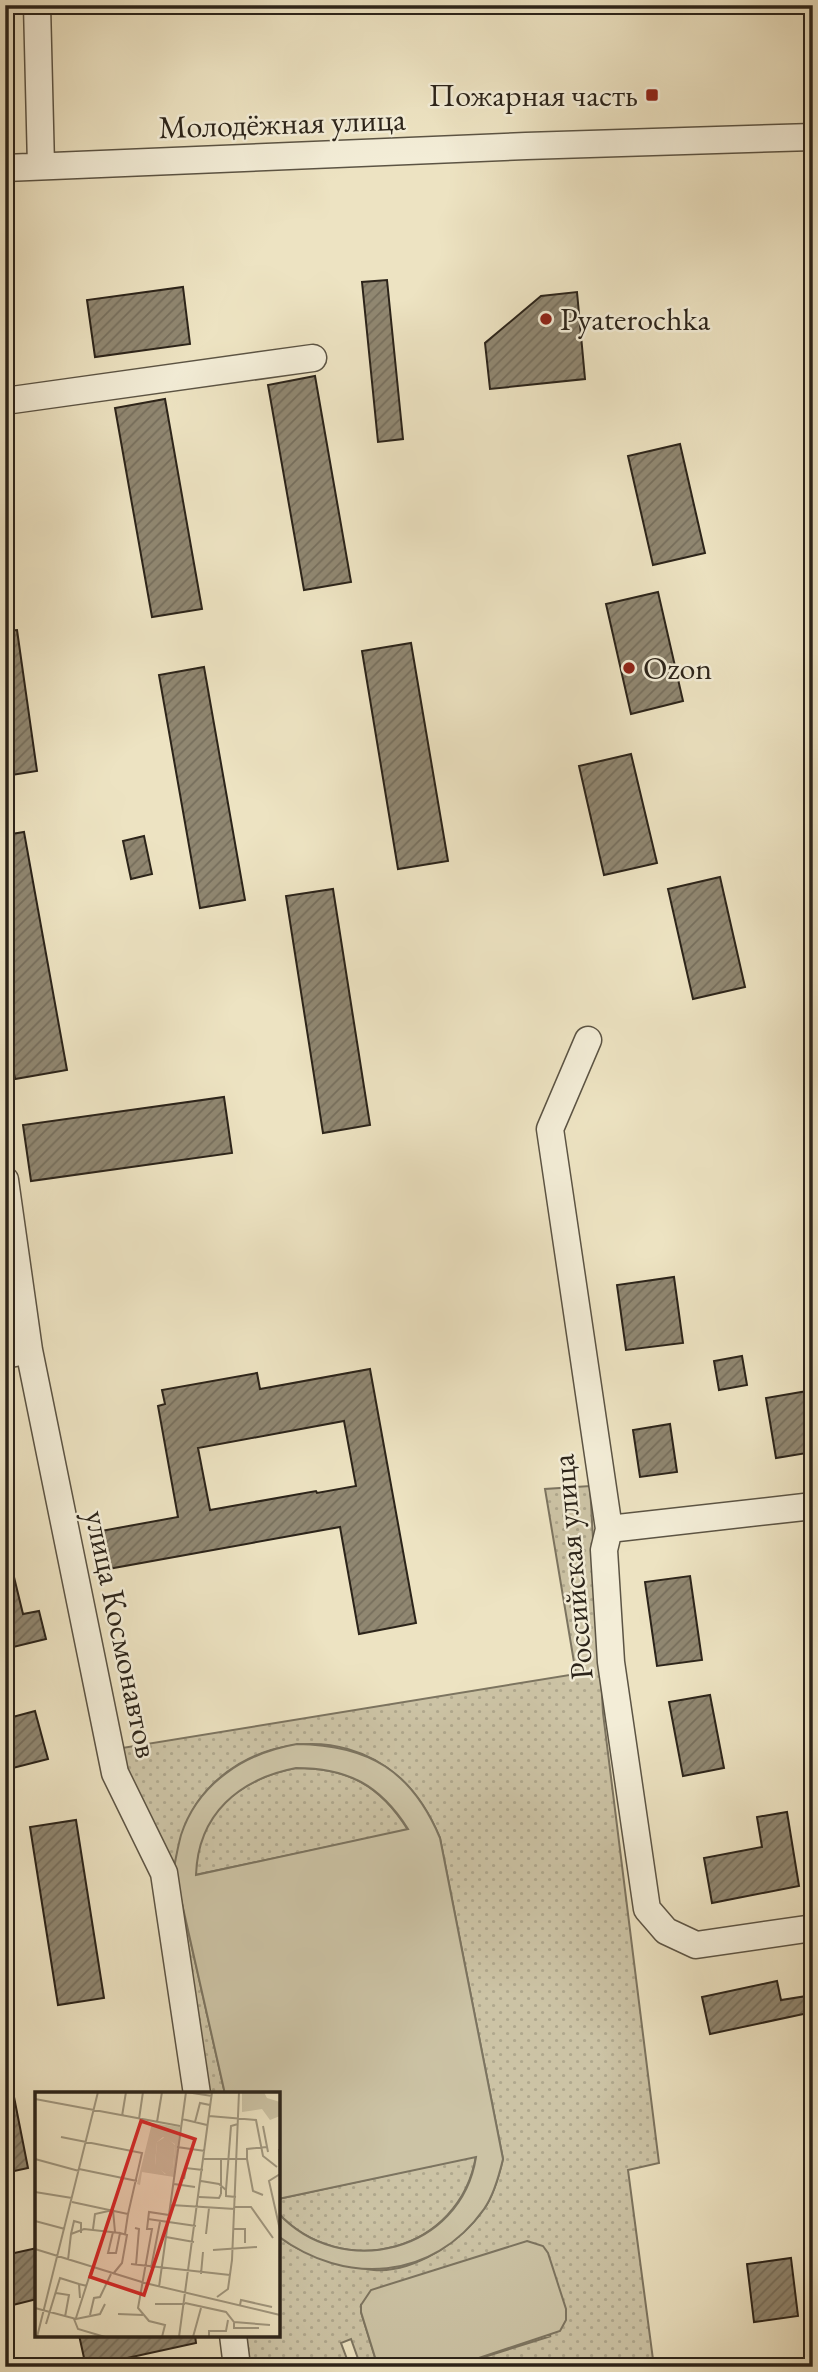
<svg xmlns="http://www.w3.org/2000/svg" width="818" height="2372" font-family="'EB Garamond',serif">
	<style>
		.green { fill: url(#green-dots); stroke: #7c7460; stroke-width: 2 }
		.pitch { fill: #ccc3a5; stroke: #7c7460; stroke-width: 2; fill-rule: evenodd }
		.building { fill: url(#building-hatch); stroke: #2c241a; stroke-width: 2; fill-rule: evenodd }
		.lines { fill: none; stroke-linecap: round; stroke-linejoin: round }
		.minor-casing { stroke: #5c5444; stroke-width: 29 }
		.minor { stroke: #f3edd7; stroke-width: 26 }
		.poi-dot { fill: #8f2418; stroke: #f3edd7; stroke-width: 2.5 }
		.labels { text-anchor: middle; stroke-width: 5; stroke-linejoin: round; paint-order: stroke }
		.poi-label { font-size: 32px; fill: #2c241a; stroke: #f3edd7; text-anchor: start }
		.street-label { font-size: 32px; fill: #2c241a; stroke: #f3edd7 }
		.inset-road { fill: none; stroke: #a0977f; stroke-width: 2 }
		.view { fill: #d62828; fill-opacity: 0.15; stroke: #d62828; stroke-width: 3.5 }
		.inset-edge { fill: none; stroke: #2c241a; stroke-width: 3.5 }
	</style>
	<defs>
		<pattern id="green-dots" width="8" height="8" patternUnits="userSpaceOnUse" patternTransform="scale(1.75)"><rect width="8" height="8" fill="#ccc3a5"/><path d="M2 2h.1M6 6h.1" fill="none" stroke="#afa78d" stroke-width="1.8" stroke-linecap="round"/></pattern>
		<pattern id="building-hatch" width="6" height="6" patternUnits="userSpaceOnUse" patternTransform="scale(1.75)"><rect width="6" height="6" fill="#908771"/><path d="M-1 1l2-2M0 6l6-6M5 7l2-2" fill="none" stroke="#766e5c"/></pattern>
	</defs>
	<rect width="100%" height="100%" fill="#ede3c2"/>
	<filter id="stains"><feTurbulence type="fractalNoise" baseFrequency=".00286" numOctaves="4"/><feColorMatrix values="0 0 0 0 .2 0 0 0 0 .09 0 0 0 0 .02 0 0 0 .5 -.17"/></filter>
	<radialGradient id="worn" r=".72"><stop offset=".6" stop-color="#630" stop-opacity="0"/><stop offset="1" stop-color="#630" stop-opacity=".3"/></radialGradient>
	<path class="green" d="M590 1486 603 1713 659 2163 628 2170 654 2367H452L551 2336 361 2305V2312L378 2367H361L351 2339 341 2343 350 2367H246L241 2335H278V2236C301 2253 310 2254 337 2261 349 2264 362 2269 374 2270 414 2273 462 2241 484 2209 494 2195 499 2176 503 2159L440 1838C430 1814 418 1794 399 1777 339 1723 242 1738 197 1803 184 1823 179 1845 174 1868L225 2094H204L168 1870 129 1784 122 1748 576 1674 545 1489Z
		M296 1768C348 1768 380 1785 408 1830L195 1875C197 1864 197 1852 200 1842 215 1799 254 1776 296 1768Z
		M476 2156C460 2252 342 2282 278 2213V2199Z"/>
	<path class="pitch" d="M297 1744C369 1745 412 1771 440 1838L503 2159C499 2176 494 2195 484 2209 433 2281 345 2286 278 2236V2213C342 2282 461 2252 476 2157L278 2199V2094H225L174 1868C176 1857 178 1846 181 1835 198 1783 245 1753 297 1744ZM296 1768C348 1768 380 1785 408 1829L196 1875C198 1814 239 1779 296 1768Z
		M527 2241 543 2246 548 2253 566 2309V2320L560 2331 452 2367H378L361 2312V2305L371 2290Z"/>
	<path class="building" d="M387 280 403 439 378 442 362 282Z
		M183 287 190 344 95 357 87 300Z
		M577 292 585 379 490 389 485 343 541 296Z
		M315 376 351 582 304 590 268 385Z
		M165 399 202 609 152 617 115 408Z
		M680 444 705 553 653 565 628 456Z
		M658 592 683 701 631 714 606 604Z
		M17 630 37 771 5 776V631Z
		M411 643 448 861 398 869 362 651Z
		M204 667 245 900 200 908 159 675Z
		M631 754 657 863 604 875 579 766Z
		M24 832 67 1070 15 1079 5 1024V835Z
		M144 836 152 874 131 879 123 841Z
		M720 877 745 987 693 999 668 889Z
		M333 889 370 1125 323 1133 286 896Z
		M224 1097 232 1153 31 1181 23 1125Z
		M674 1277 683 1343 626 1350 617 1285Z
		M742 1356 747 1385 719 1390 714 1361Z
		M370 1369 416 1623 359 1634 340 1527 108 1569 101 1531 178 1517 158 1406 165 1404 162 1390 257 1373 260 1389ZM344 1421 356 1486 317 1493 316 1491 210 1510 198 1448Z
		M813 1390V1452L776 1458 766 1398Z
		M670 1424 677 1472 640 1477 633 1430Z
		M13 1573 23 1614 39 1611 46 1639 5 1649V1574Z
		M690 1576 702 1660 657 1666 645 1582Z
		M710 1695 724 1768 683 1776 669 1702Z
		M35 1711 48 1759 5 1770V1719Z
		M787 1812 799 1886 712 1903 704 1858 762 1847 757 1817Z
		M76 1820 104 1998 58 2005 30 1827Z
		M777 1981 781 2000 813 1995V2012L710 2034 702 1997Z
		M14 2097 28 2168 5 2173V2098Z
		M37 2248V2299L5 2307V2255Z
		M791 2258 798 2316 754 2322 747 2264Z
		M79 2335H195L196 2343 86 2367Z"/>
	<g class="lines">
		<defs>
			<path id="minor" d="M37 5 41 166
				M5 168 526 146 813 137
				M5 401 313 358
				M588 1040 550 1129 609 1529 604 1550 611 1662 647 1909 666 1931 696 1945 813 1928
				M5 1180 29 1350 115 1773 164 1873 197 2094
				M5 1355 29 1350
				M609 1529 813 1506
				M233 2335 237 2367"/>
		</defs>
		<use href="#minor" class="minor-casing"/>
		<use href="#minor" class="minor"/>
	</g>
	<g class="poi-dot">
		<rect x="645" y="88" width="14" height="14" rx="3.5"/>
		<circle cx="546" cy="319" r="7"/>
		<circle cx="629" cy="668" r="7"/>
	</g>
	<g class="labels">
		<g class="poi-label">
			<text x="638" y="106" text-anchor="end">Пожарная часть</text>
			<text x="560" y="330">Pyaterochka</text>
			<text x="643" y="679">Ozon</text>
		</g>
		<g class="street-label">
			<text transform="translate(282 123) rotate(-2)" y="11">Молодёжная улица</text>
			<text transform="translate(572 1567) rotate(-95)" y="11">Российская улица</text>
			<text transform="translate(122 1634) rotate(78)" y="11">улица Космонавтов</text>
		</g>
	</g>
	<g transform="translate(35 2092)">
		<rect width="245" height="245" fill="#ede3c2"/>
		<path d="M117 31 145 35 139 85 107 80 105 93 102 92ZM128 45 140 52 138 76 130 82 120 72 122 50Z" fill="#ccc3a5" fill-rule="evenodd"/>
		<path d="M207 0H229L232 6 245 10V24L235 28 227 17 207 20Z" fill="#ccc3a5"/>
		<path d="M122 37 135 38 131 45 140 53 138 76 131 82 120 74 122 50 130 45 122 43Z" fill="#ccc3a5"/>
		<path class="inset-road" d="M151 0 177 4M0 7 145 34M87 24 91 0M174 24 221 28 228 64 242 75M104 27 108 0M147 27 172 33M122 30 127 0M160 30 165 11 175 13M228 34 233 60M26 45 107 61 93 122M142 55 170 59M244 57 245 82 234 89 245 138M0 67 44 79M169 67H212V57L232 55M186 67V102M212 67 218 99 228 103M44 77 102 89M149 87 151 76 168 78M166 89 184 92 191 98M139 92 160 95M0 100 37 106M164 105 184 106 186 102M201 105 191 104V98L196 34 203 32M37 110 93 122 90 142M136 113 200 117M200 115H216L238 146M113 127 161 134M0 129 30 137M100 136 104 137 101 173M58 137 60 122 78 118 80 140M199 137H210V151M36 142 39 129 46 131V141M171 142 174 116M131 145 159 150M0 157 110 191 245 223M178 158 222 155M33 168 36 142 49 137 85 141M96 172 195 183M116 176 125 130M78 182 87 171 92 143 85 141 81 161H73L78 140M166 182 168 160M124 195 151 0M21 201 34 203 30 225M182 205 193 197 197 168 204 0M45 206 44 192 52 194M150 211 191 220 199 230 235 233M120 212H150M205 213 206 208 237 215M0 216 41 227 65 222 70 212M83 222 108 223M55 223 59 206 65 205 76 182M41 226 57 176M39 227 43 237 70 245M199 231V236H224M11 232 25 186 44 192M2 245 63 0M127 245 130 233 114 229 103 216 117 137H112L114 120 134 123M144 245 177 0M158 245 166 216M174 245V239H191L193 228"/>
		<path class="view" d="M106 29 160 47 109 203 55 185Z"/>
		<rect width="245" height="245" class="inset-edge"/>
	</g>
	<rect width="818" height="2372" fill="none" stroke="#ede3c2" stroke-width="28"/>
	<rect x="7" y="7" width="804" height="2358" fill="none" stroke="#2c241a" stroke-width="3.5"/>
	<rect x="14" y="14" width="790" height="2344" fill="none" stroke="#2c241a" stroke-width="2"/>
	<rect width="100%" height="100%" filter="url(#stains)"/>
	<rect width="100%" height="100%" fill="url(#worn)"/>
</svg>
